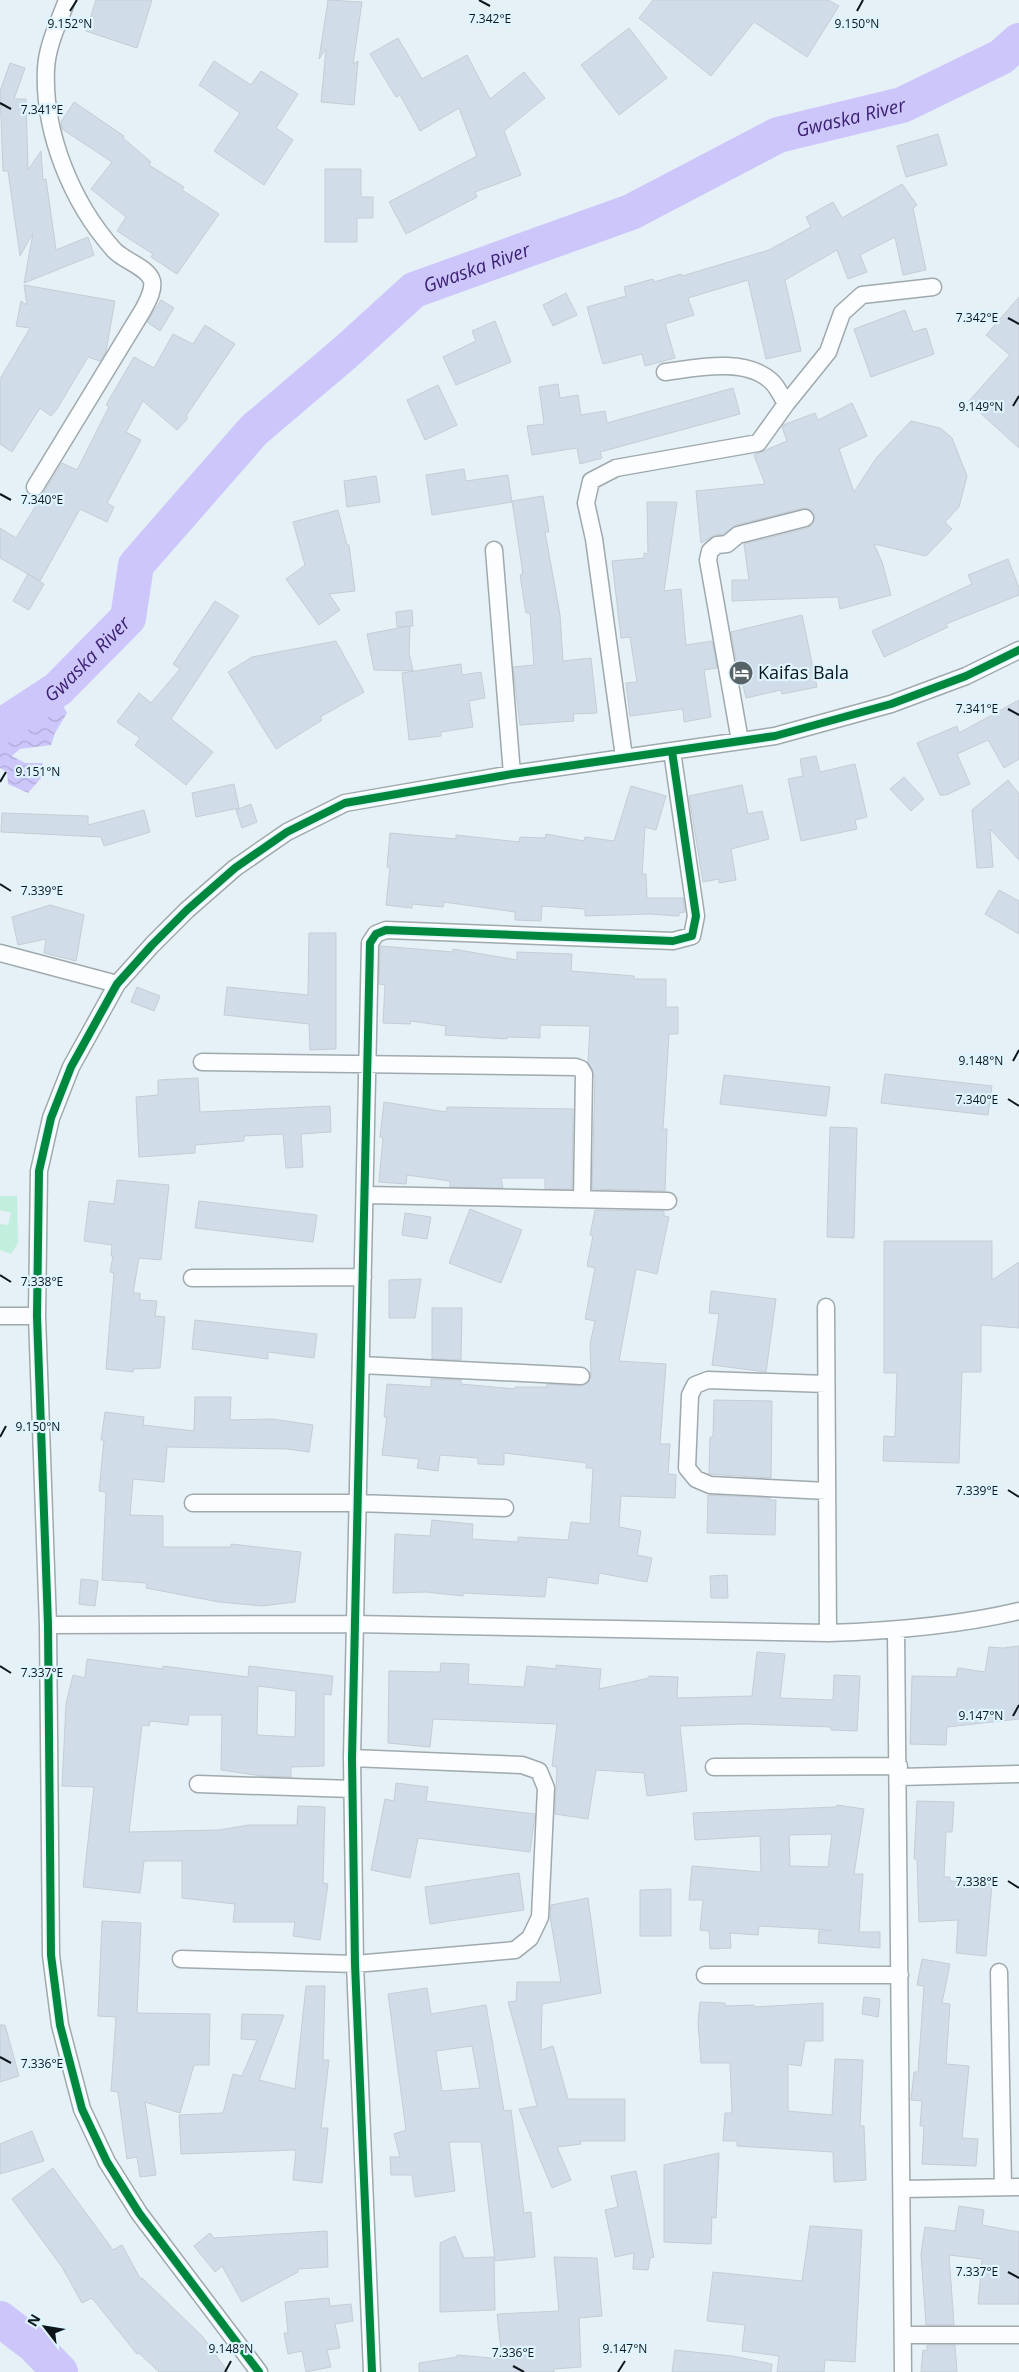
<svg xmlns="http://www.w3.org/2000/svg" width="1019" height="2372" font-family="'Open Sans',sans-serif">
	<style>
		.green { fill: #c2eede }
		.water { fill: url(#water-waves) }
		.lines { fill: none; stroke-linecap: round; stroke-linejoin: round }
		.river { stroke: #ccc6fa; stroke-width: 36 }
		.building { fill: #d1dce9; stroke: #c5cdd4; fill-rule: evenodd }
		.street-casing { stroke: #9fa9ae; stroke-width: 19 }
		.street { stroke: #fbfdfe; stroke-width: 16 }
		.cycleway-casing { stroke: #def4fe; stroke-width: 11 }
		.cycleway { stroke: #00873e; stroke-width: 8 }
		.ticks { fill: none; stroke: #0c161b; stroke-width: 2 }
		.labels { text-anchor: middle; stroke-width: 4.5; stroke-linejoin: round; paint-order: stroke }
		.poi-label { font-size: 18px; fill: #0c161b; stroke: #def4fe; text-anchor: start }
		.water-label { font-size: 19px; font-style: italic; fill: #3e2274; stroke: #def4fe }
		.ticks-label { font-size: 12px; text-anchor: middle; fill: #0c161b; stroke: #def4fe; stroke-width: 4.5; stroke-linejoin: round; paint-order: stroke }
	</style>
	<defs>
		<pattern id="water-waves" width="16" height="10" patternUnits="userSpaceOnUse" patternTransform="scale(1.25)"><rect width="16" height="10" fill="#ccc6fa"/><path d="M0 5q4-4 8 0t8 0" fill="none" stroke="#aea9d6"/></pattern>
	</defs>
	<rect width="100%" height="100%" fill="#e5f1f7"/>
	<path class="green" d="M0 1196H17L18 1243 11 1254 0 1250V1224L8 1225 11 1213 0 1210Z"/>
	<path class="water" d="M57 695 67 713 55 733 51 745 20 749 12 756 25 763H43L42 777 28 793 8 784 7 772 0 768V734Z"/>
	<g class="lines">
		<g class="river">
			<path id="s1" d="M0 727 58 689 128 618 136 565 254 430 347 351 414 290 631 212 778 135 902 105 1001 57 1019 41"/>
			<path d="M0 2319 34 2345 60 2372"/>
		</g>
	</g>
	<path class="building" d="M96 0H152L137 48 86 31Z
		M328 0 362 2 353 64 358 61 354 105 321 102 326 49 319 59Z
		M653 0H828L839 6 807 57 754 22 711 76 639 18Z
		M629 28 667 78 619 115 581 65Z
		M398 38 422 79 467 55 490 99 524 72 545 98 504 131 521 175 475 192 477 197 406 234 389 202 477 156 459 108 420 131 400 95 396 97 370 54Z
		M214 61 251 85 261 71 298 94 276 128 293 140 264 185 214 151 240 113 199 85Z
		M10 63 25 68 14 99H26L28 170 41 151 43 180 46 179 56 250 88 237 94 255 24 283 33 233 20 256 8 171H3L0 91Z
		M74 102 124 136 123 138 151 162 149 165 184 187 182 190 219 214 177 274 151 257 153 254 117 231 126 217 91 189 112 162 62 129 61 122Z
		M938 134 947 165 906 177 897 146Z
		M325 169H361V197H373V218H357V242H325Z
		M902 184 917 205 913 208 926 270 903 275 895 237 860 255 867 272 848 279 837 250 785 280 801 351 766 359 748 280 688 298 694 315 665 324 675 358 645 366 642 354 603 364 587 307 626 296 624 287 653 279 654 282 681 274 682 276 769 250 811 227 806 217 833 202 842 218Z
		M24 285 115 301 106 351 100 361 88 357 57 409 51 416 40 408 12 452 0 444V379L30 328 16 326 21 301 27 305Z
		M566 293 577 315 553 326 543 305Z
		M1019 297V448L968 402 1010 355 986 335Z
		M161 300 174 308 160 331 147 322Z
		M905 310 913 332 926 328 934 354 871 377 854 329Z
		M495 321 511 362 456 385 443 357 476 341 472 331Z
		M205 325 235 344 186 416 188 418 177 430 143 401 126 432 141 440 107 503 114 507 107 522 80 509 40 581 0 558V528L16 538 62 463 77 470 109 407 106 405 134 357 154 368 173 334 193 344Z
		M558 384 560 398 578 395 581 415 605 411 607 423 733 388 740 414 600 452 602 458 580 464 577 448 532 455 527 426 544 424 539 387Z
		M438 385 457 425 425 440 407 400Z
		M852 403 867 436 839 449 854 492 877 457 911 421 940 428 952 438 967 476 959 507 945 522 952 529 926 556 874 544 882 562 891 595 840 609 838 597 732 601V580H749L744 544 808 528 814 521 815 515 808 509 803 508 736 525 723 534 715 535 701 543 696 491 765 484 754 455 787 441 782 427 783 425 815 413 818 420Z
		M464 469 466 481 508 475 512 502 432 515 426 475Z
		M376 476 380 502 347 507 344 481Z
		M543 496 549 532H545L560 615 563 661 591 658 597 713 573 714 574 721 520 725 513 667 534 665 530 613H526L520 575 523 574 512 501Z
		M647 502H677L664 591 681 589 686 645 712 641 717 668 704 670 711 717 684 722 683 709 630 716 626 683 637 682 630 637 621 638 612 561 644 558V553L648 554Z
		M338 510 347 545H349L355 591 329 594 340 610 319 625 286 579 305 565 293 522Z
		M1008 559 1019 588V595L946 624 948 627 884 657 872 631 972 584 968 575Z
		M28 574 44 584 29 610 13 601Z
		M215 601 239 616 171 719 213 752 186 785 135 745 140 738 117 722 139 693 151 703 180 669 173 664Z
		M412 610 413 626H410L409 653 413 671 374 670 367 634 409 626 397 627 396 612Z
		M802 615 817 687 782 694 781 690 746 698 738 664 737 665 731 632Z
		M336 641 364 692 320 717 322 720 276 749 228 672 252 657Z
		M461 664 462 675 481 672 485 698 469 701 473 727 441 732V736L409 740 402 673Z
		M1019 700V759L1004 768 988 740 957 754 970 784 946 795H940L917 743 957 726 959 733Z
		M816 756 820 772 855 764 867 817 855 820 857 829 801 841 788 779 803 776 800 759Z
		M904 777 924 799 911 811 890 789Z
		M1008 780 1019 794V860L990 829 993 867 977 868 972 810Z
		M234 784 239 808 196 817 192 793Z
		M742 785 748 814 762 811 769 839 731 849 736 880 719 883V879L703 882 689 796Z
		M631 786 666 796 656 830 645 827 642 874H646L647 898H683L685 912 679 913V916L649 914 585 916V909L542 906 541 921 515 920V912L444 902 443 907 412 904V908L386 905 390 867H387L390 833 456 839V835L519 842 520 837 545 838 546 834 584 841 585 837 614 841Z
		M251 804 257 822 242 828 236 810Z
		M144 810 150 832 104 846 101 837 1 832 2 813 88 816V825Z
		M999 890 1019 901V934L985 914Z
		M50 905 84 915 76 961 44 953 46 939 18 945 12 917Z
		M309 933H336V1049L310 1050 309 1024 224 1015 227 987 308 995Z
		M380 946 453 952V949L517 960V952L572 954 571 971 634 976V979H666V1007H678V1034H669L663 1129H667L665 1191 592 1189 595 1078 588 1062 590 1026 540 1025V1038L507 1037V1039L445 1035 446 1026 411 1021 410 1024 383 1023 385 985 379 984Z
		M137 987 160 996 154 1011 131 1002Z
		M885 1074 992 1086 988 1115 881 1103Z
		M724 1075 830 1087 826 1116 720 1104Z
		M198 1078 200 1112 330 1106 331 1132 301 1134 303 1167 286 1168 283 1134 244 1136V1141L195 1145V1153L139 1157 136 1097 158 1095V1080Z
		M384 1102 446 1112 447 1107 573 1109 572 1189H545V1178H501L503 1188 450 1187V1181L407 1175 406 1184 379 1182 383 1138 380 1137Z
		M830 1127 857 1128 854 1238 827 1237Z
		M117 1180 169 1185 161 1260 139 1258 133 1293H140V1300L157 1301 155 1316 165 1317 160 1368 133 1369V1372L106 1369 114 1273 110 1272 113 1256H111L112 1245 84 1241 89 1201 114 1204Z
		M199 1201 317 1215 313 1242 195 1228Z
		M470 1209 522 1230 501 1283 449 1263Z
		M595 1210 664 1211V1216L669 1217 657 1274 636 1269 619 1361 666 1364 660 1444H670L668 1474 676 1475 675 1498 621 1496 619 1527 641 1531 637 1555 652 1558 647 1582 599 1573 598 1584 547 1577 545 1597 463 1593V1596L426 1592 393 1593 395 1534 430 1536 432 1520 473 1524 472 1539 518 1542V1537L568 1540 571 1522 590 1524 593 1468H586L587 1463 504 1453V1465L478 1464V1458L440 1455 438 1471 417 1468 419 1459 382 1455 387 1417H384L387 1384 431 1387V1379L461 1380V1384L515 1389V1387H547V1384L581 1386 589 1382 591 1376 590 1344 595 1321 585 1319 595 1268 587 1266 593 1236 590 1235Z
		M405 1213 431 1217 427 1239 402 1235Z
		M884 1241H992V1280L1019 1262V1328L981 1325V1372H962L959 1463 883 1461 884 1436 895 1437 897 1373H884Z
		M421 1279 415 1318H389V1280Z
		M711 1291 776 1299 766 1372 712 1365 719 1314 709 1313Z
		M432 1308H462L461 1360 432 1359Z
		M195 1320 317 1334 314 1358 268 1352V1359L192 1349Z
		M195 1397H231L230 1420 272 1419 313 1425 309 1452 287 1449 167 1447 164 1482 133 1479 130 1515 163 1516V1547H231V1544L301 1552 295 1602 262 1606 219 1602 146 1588 147 1583 102 1580 106 1492 99 1491 104 1440H101L105 1412 144 1417 143 1425 194 1431Z
		M714 1400 772 1401 771 1478 709 1474 710 1437H713Z
		M708 1495 770 1498V1500H776L775 1535 707 1533Z
		M727 1575 728 1598H711L710 1576Z
		M81 1579 98 1581 95 1606 79 1604Z
		M1019 1646V1719L947 1727 946 1745 910 1744 912 1676 956 1677 958 1668 985 1672 989 1647 1003 1648Z
		M757 1652 785 1654 780 1698 833 1700 834 1675 860 1676 857 1731 831 1730V1727L745 1724 680 1726 687 1791 647 1796 644 1773 596 1770 588 1819 555 1814 557 1767 552 1766 557 1724 433 1719 430 1747 388 1743 389 1671 440 1672 441 1663 469 1664 468 1684 524 1687 527 1666 556 1669V1665L601 1669 599 1689 649 1678V1676L678 1677 677 1698 752 1696Z
		M87 1659 163 1669V1666L248 1677 249 1666 333 1676 331 1695 324 1694V1766L291 1767V1777L262 1776 221 1770 222 1715H189L188 1725 150 1721 149 1726 142 1725 129 1832 219 1830 249 1825H297L298 1806 325 1807 323 1883 328 1884 320 1940 293 1936 295 1922H233L235 1904 182 1898V1861H144L140 1893 83 1887 94 1787 62 1786 66 1704 73 1675 85 1678ZM258 1686 296 1691 295 1737 257 1735Z
		M396 1783 428 1787 426 1801 535 1814 530 1852 418 1838 410 1878 371 1870 385 1799 394 1801Z
		M917 1801 954 1802 952 1832H946L944 1877H950V1881L992 1884 986 1956 956 1953 958 1920 919 1922 917 1859H914Z
		M837 1805 864 1809 854 1874H863L859 1932H880V1948L818 1943 819 1931H831V1930L759 1926 758 1935 730 1933 731 1948 710 1949 709 1931 700 1930 703 1900H689L692 1866 761 1872 760 1836 695 1840 693 1813 836 1807ZM832 1834 828 1867 790 1866 789 1835Z
		M519 1873 524 1910 430 1924 425 1887Z
		M671 1889V1936H640V1890Z
		M588 1898 601 1993 542 2004 541 2050 553 2046 568 2099H625V2141H580L581 2144 557 2147 571 2180 552 2188 519 2109 537 2106 508 2002 516 2001 517 1982H561L550 1916 551 1905Z
		M102 1921 141 1923 137 2013 210 2014 209 2065H194L180 2113 145 2102 156 2175 140 2177 137 2157 127 2159 118 2092 111 2091 116 2017 98 2016Z
		M922 1959 950 1964 942 2003 950 2004 946 2064 969 2066 962 2138 978 2139 976 2166 922 2164 924 2126H920L922 2101 911 2100 914 2072H918L924 1986 917 1985Z
		M306 1986H325L323 2060H329L321 2128H328L322 2183 293 2180 296 2150 181 2154 179 2115 223 2113 233 2074 242 2076 257 2040 241 2039 242 2014 284 2015 259 2080 295 2089Z
		M427 1988 431 2014 486 2005 504 2111 511 2110 524 2213 531 2212 535 2257 495 2261 481 2142H449L455 2191 415 2197 412 2175H391L390 2157H400L394 2134 406 2130 388 1994ZM472 2046 480 2088 442 2091 436 2051Z
		M864 1997 880 1999 878 2017 862 2014Z
		M700 2002 725 2003V2006L754 2005V2007L823 2003V2041H805L801 2066 788 2064V2111L832 2115 835 2059 863 2060 860 2126H864L866 2180 834 2182 833 2152 737 2146V2141H723L725 2113H732L730 2063H701L698 2022Z
		M0 2025H5L19 2076 0 2082Z
		M32 2131 44 2161 0 2174V2144Z
		M719 2153 716 2218 712 2217 711 2244 664 2242V2165Z
		M53 2168 113 2250 122 2245 141 2280 142 2278 202 2336 228 2372H159L139 2353 137 2354 92 2298 82 2303 62 2267 12 2199Z
		M636 2171 654 2257 650 2258 648 2270 633 2269 634 2253 615 2257 605 2210 618 2207 611 2176Z
		M959 2206 984 2210 982 2225 1019 2232V2304H978L982 2259 949 2255 954 2325H926L921 2254 925 2227 955 2231Z
		M810 2226 862 2230 855 2362 825 2360 824 2372H777L779 2356 742 2351 745 2325 707 2321 713 2272 802 2281Z
		M327 2231 328 2267 298 2269V2272L242 2302 222 2266 215 2272 194 2246 210 2233 214 2238Z
		M455 2236 464 2258 494 2257 495 2310 440 2312V2243Z
		M554 2257 597 2258 602 2316 579 2318 581 2367 554 2369V2372H419V2363L457 2357V2355L502 2359 497 2314 559 2311Z
		M329 2298 330 2306 351 2304 353 2321 335 2324 340 2348 327 2350 331 2367 306 2372 302 2351 288 2354 284 2333H288L285 2302Z
		M927 2345H955L957 2372H921L923 2350 927 2351Z
		M675 2350 732 2356 772 2364 771 2372H672Z"/>
	<g class="lines">
		<defs>
			<path id="street" d="M665 372C696 368 745 357 771 381 777 386 782 397 786 404
				M35 487 143 310C147 302 154 291 152 281 148 267 124 261 114 250 72 203 43 133 46 69 47 45 59 22 67 0
				M494 550 512 774
				M740 741 708 560 710 551 717 545 727 544 738 535 805 518
				M624 757 594 539 586 503 591 481 616 468 758 443 786 404 828 352 842 313 862 295 933 287
				M0 953 117 984
				M202 1062 576 1067 581 1069 584 1074 582 1199
				M366 1195 668 1201
				M192 1278 363 1277
				M826 1307 828 1633
				M0 1316H37
				M361 1365 581 1376
				M826 1384 708 1380 695 1385 690 1395 687 1468 696 1479 710 1485 827 1491
				M193 1503H357L505 1508
				M48 1625 355 1624 828 1633C892 1631 956 1626 1019 1611
				M896 1631 903 2372
				M714 1767 899 1766
				M899 1777 1019 1774
				M198 1784 352 1789
				M181 1959 355 1964 515 1950 530 1938 540 1917 546 1788 539 1771 522 1765 352 1758
				M999 1972 1003 2187
				M705 1975H900
				M902 2189 1019 2187
				M903 2335H1019
				M259 2372 139 2213 107 2162 82 2109 60 2025 51 1955 48 1625 37 1316 39 1171 51 1118 71 1067 117 984 152 945 187 910 235 868 287 832 345 803 512 774 775 736 891 704 966 676 1019 650
				M372 2372 355 1964 352 1758 370 943 376 934 386 930 673 941 692 936 696 916 672 751"/>
		</defs>
		<use href="#street" class="street-casing"/>
		<use href="#street" class="street"/>
		<defs>
			<path id="cycleway" d="M259 2372 139 2213 107 2162 82 2109 60 2025 51 1955 48 1625 37 1316 39 1171 51 1118 71 1067 117 984 152 945 187 910 235 868 287 832 345 803 512 774 775 736 891 704 966 676 1019 650
				M372 2372 355 1964 352 1758 370 943 376 934 386 930 673 941 692 936 696 916 672 751"/>
		</defs>
		<use href="#cycleway" class="cycleway-casing"/>
		<use href="#cycleway" class="cycleway"/>
	</g>
	<path class="ticks" d="M479 0 490 6M70 11 77 0M857 11 863 0M0 103 11 109M1008 318 1019 324M1013 406 1019 396M0 494 11 500M1008 709 1019 715M0 782 6 772M0 884 11 891M1013 1061 1019 1050M1008 1099 1019 1106M0 1275 11 1282M0 1437 6 1426M1008 1490 1019 1497M0 1666 11 1673M1013 1716 1019 1705M1008 1881 1019 1888M0 2057 11 2063M1008 2272 1019 2278M513 2366 524 2372M225 2372 231 2361M618 2372 625 2361"/>
	<defs>
		<symbol id="hotel-disc" viewBox="-11 -11 22 22"><circle r="9.5" fill="#586368" stroke="#def4fe"/><path d="M-6-4.5h1.5V1H6V5H4.5V3h-9V5H-6ZM-4 0a1.8 1.8 0 1 1 3.6 0ZM.5 0V-2.5h3Q6-2.5 6 0Z" fill="#fff"/></symbol>
	</defs>
	<g fill-rule="evenodd">
		<use href="#hotel-disc" x="727" y="659" width="28" height="28"/>
	</g>
	<g class="labels">
		<g class="poi-label">
			<text x="758" y="679">Kaifas Bala</text>
		</g>
		<g class="water-label">
			<text dy="7" stroke="none"><textPath href="#s1" startOffset="1086">Gwaska River</textPath></text>
			<text dy="7" stroke="none"><textPath href="#s1" startOffset="681">Gwaska River</textPath></text>
			<text dy="7" stroke="none"><textPath href="#s1" startOffset="111">Gwaska River</textPath></text>
		</g>
	</g>
	<g class="ticks-label">
		<text x="490" y="23">7.342°E</text>
		<text x="70" y="28">9.152°N</text>
		<text x="857" y="28">9.150°N</text>
		<text x="42" y="114">7.341°E</text>
		<text x="977" y="322">7.342°E</text>
		<text x="981" y="411">9.149°N</text>
		<text x="42" y="504">7.340°E</text>
		<text x="977" y="713">7.341°E</text>
		<text x="38" y="776">9.151°N</text>
		<text x="42" y="895">7.339°E</text>
		<text x="981" y="1065">9.148°N</text>
		<text x="977" y="1104">7.340°E</text>
		<text x="42" y="1286">7.338°E</text>
		<text x="38" y="1431">9.150°N</text>
		<text x="977" y="1495">7.339°E</text>
		<text x="42" y="1677">7.337°E</text>
		<text x="981" y="1720">9.147°N</text>
		<text x="977" y="1886">7.338°E</text>
		<text x="42" y="2068">7.336°E</text>
		<text x="977" y="2276">7.337°E</text>
		<text x="231" y="2353">9.148°N</text>
		<text x="625" y="2353">9.147°N</text>
		<text x="513" y="2357">7.336°E</text>
	</g>
	<g transform="translate(45 2327) rotate(301)" stroke="#def4fe" stroke-width="4" paint-order="stroke">
	<path d="M0-4L9 19L0 12L-9 19Z" fill="#0c161b"/>
	<text y="-8" font-size="14" font-weight="bold" text-anchor="middle" fill="#0c161b">N</text>
	</g>
</svg>
